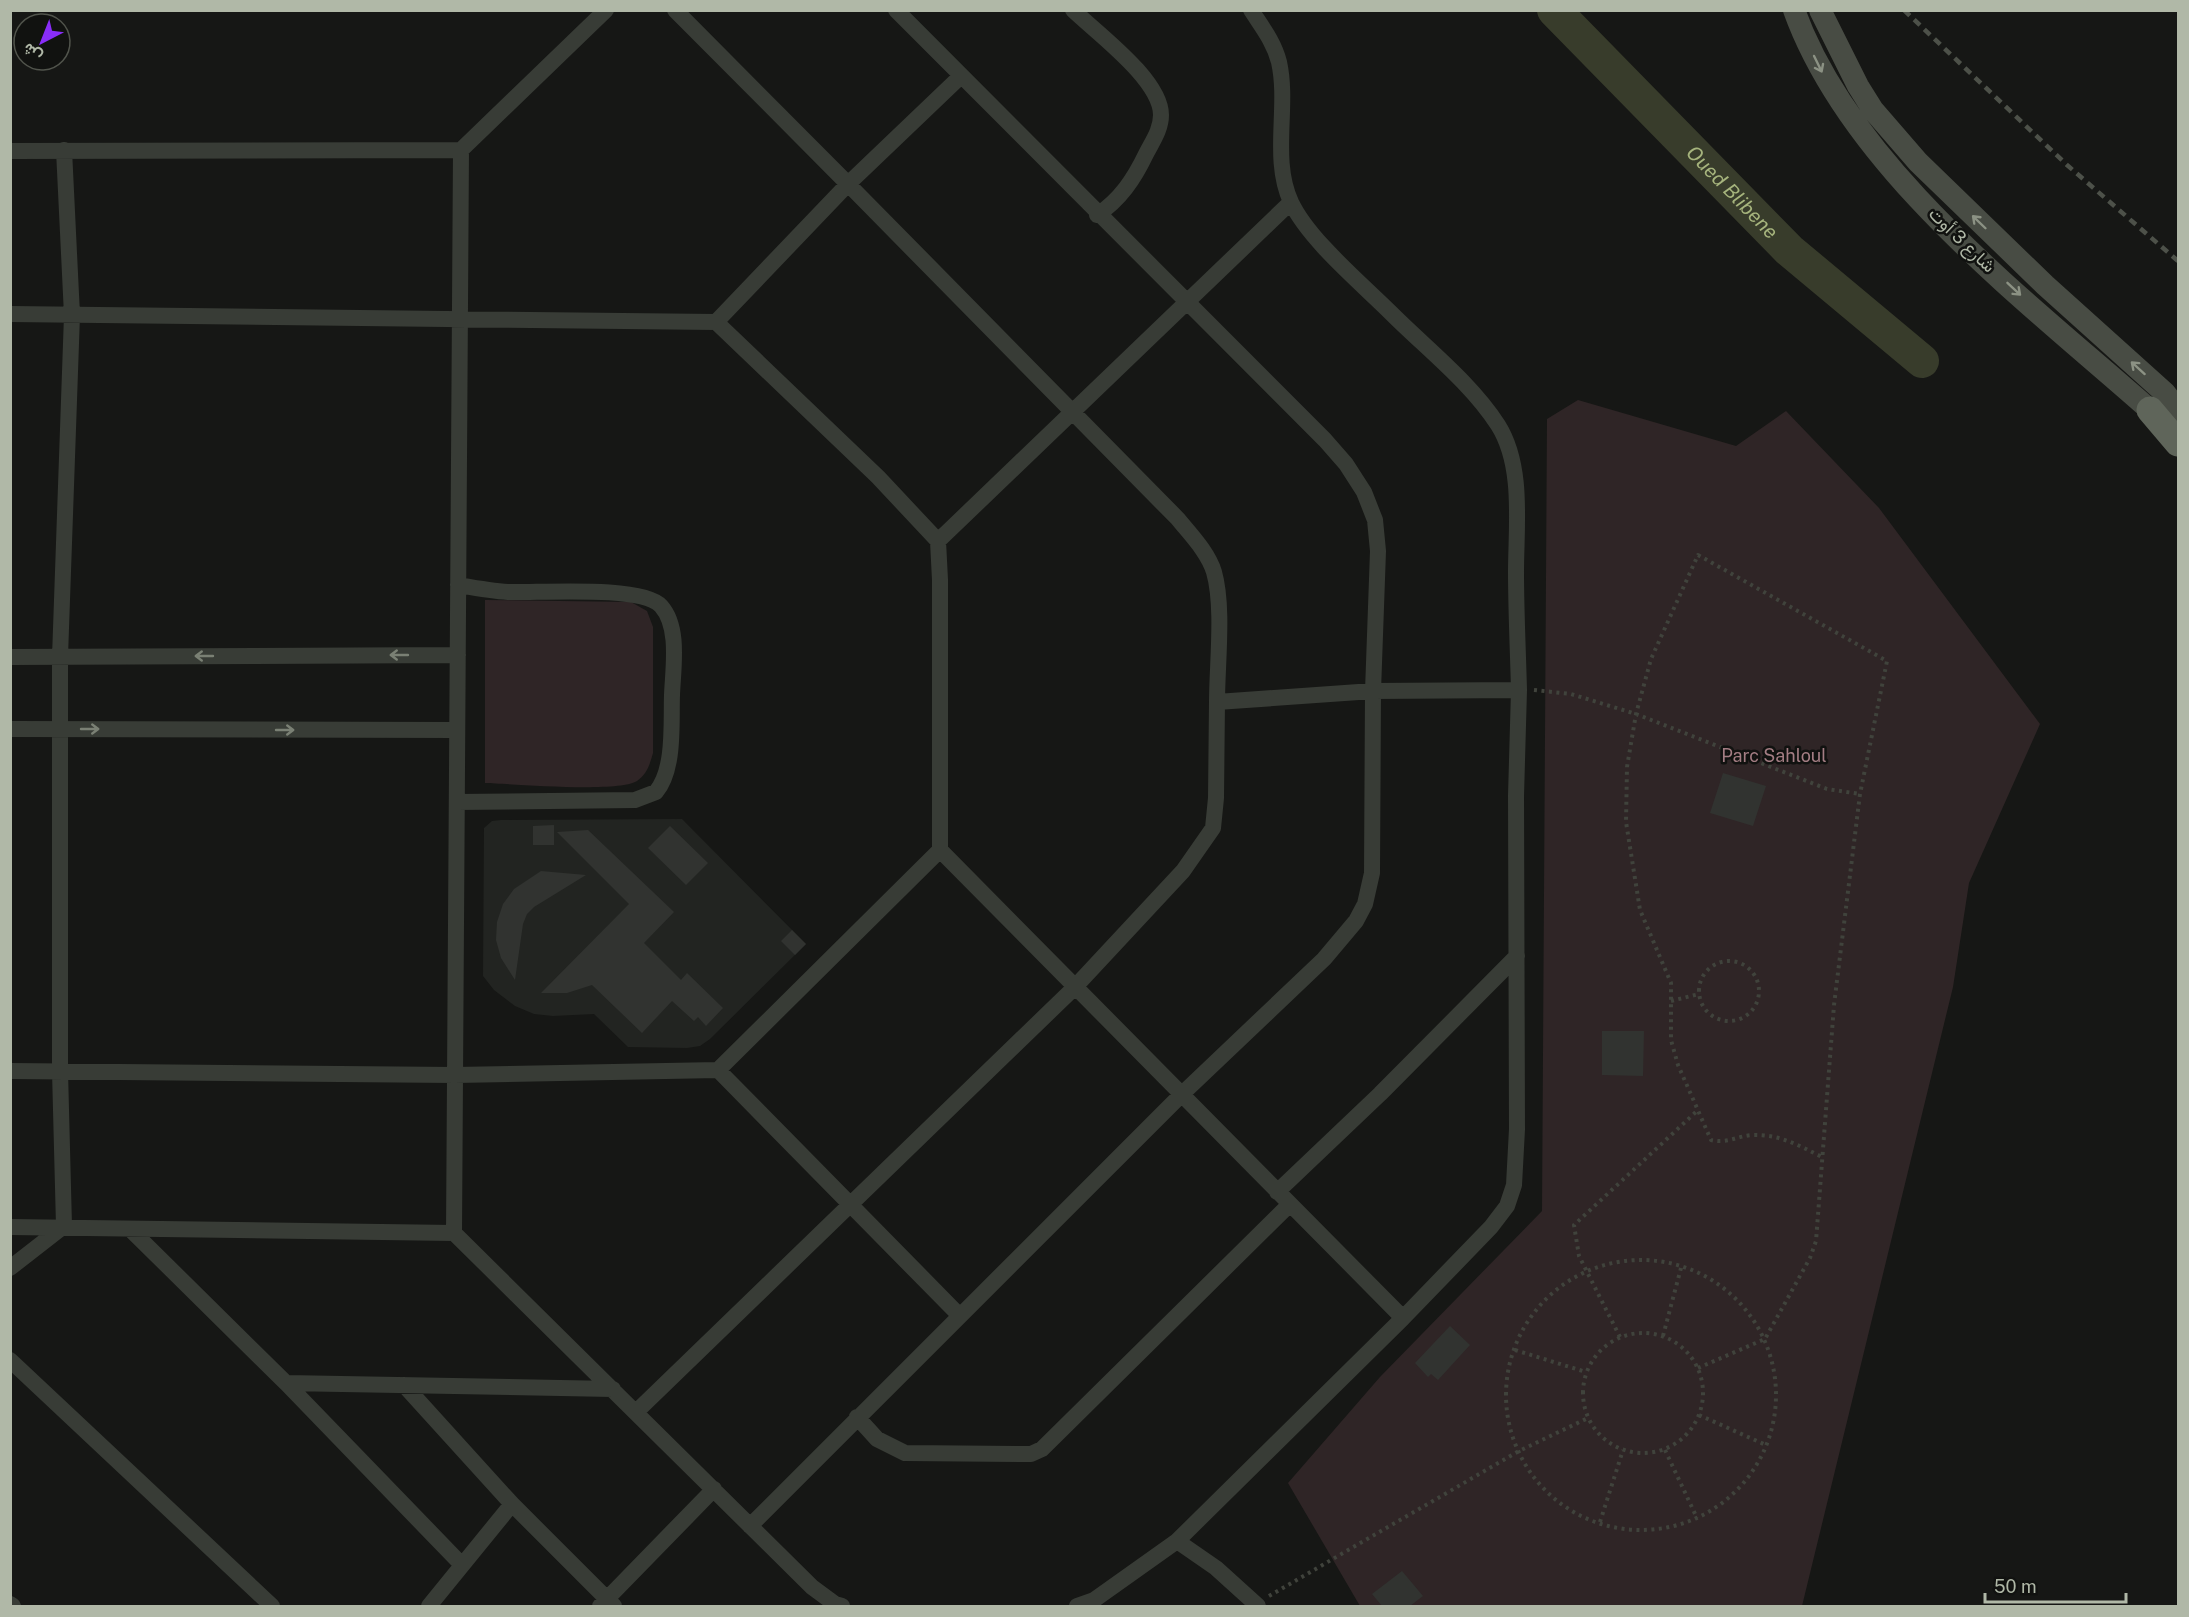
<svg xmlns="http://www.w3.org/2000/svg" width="2189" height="1617" font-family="'Public Sans',Vazirmatn,sans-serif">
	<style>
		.built { fill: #222421 }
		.green { fill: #2f2526 }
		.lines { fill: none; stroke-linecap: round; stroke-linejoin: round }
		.river { stroke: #383c2b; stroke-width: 34 }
		.building { fill: #313330 }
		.path { stroke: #40433c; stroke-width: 4; stroke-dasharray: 3 4.5; stroke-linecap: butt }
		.minor { stroke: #383c36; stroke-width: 16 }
		.secondary { stroke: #484c44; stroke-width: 22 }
		.trunk { stroke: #5f655a; stroke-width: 27 }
		.rail { stroke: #4d5149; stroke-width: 4.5; stroke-dasharray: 8 6; stroke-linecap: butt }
		.oneway { stroke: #8c9284 }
		.oneway2 { stroke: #7a8074 }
		.labels { text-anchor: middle; stroke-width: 5; stroke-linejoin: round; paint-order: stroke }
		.street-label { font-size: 18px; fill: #b0b8a7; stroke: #111210 }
		.park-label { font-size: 18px; fill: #a37d83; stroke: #111210 }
		.water-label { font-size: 20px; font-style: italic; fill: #a6b47d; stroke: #111210 }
	</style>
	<rect width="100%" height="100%" fill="#161715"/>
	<path class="built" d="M682 819 806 944 710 1039 700 1046 687 1048 628 1047 594 1014 553 1016 534 1014 515 1006 494 990 483 976 484 828 492 821 501 820Z"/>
	<path class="green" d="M1578 400 1736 446 1786 411 1879 508 2040 724 1969 883 1953 987 1802 1606H1360L1288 1483 1380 1377 1542 1211 1547 419Z
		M485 600 631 602 647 611 653 627V753C650 764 647 774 637 781 619 793 513 784 485 783Z"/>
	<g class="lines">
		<path class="river" id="s1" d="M1554 10 1789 250 1922 361"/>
	</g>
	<path class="building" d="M1723 773 1766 786 1753 826 1710 813Z
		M554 825V845H533V826Z
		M670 826 708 863 686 885 648 848Z
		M588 830 674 912 644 943 681 980 687 973 723 1008 706 1026 698 1017 694 1021 672 1001 642 1033 592 985 567 993H541L629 904 557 832Z
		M541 871 586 875 534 907 527 914 523 924 515 980 501 958 496 940 497 922 503 904 514 889Z
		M792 930 806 944 795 955 781 941Z
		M1602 1031H1644L1643 1076 1602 1075Z
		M1450 1326 1470 1345 1438 1380 1431 1374 1428 1377 1415 1363Z
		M1402 1571 1423 1596 1410 1606H1382L1372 1594Z"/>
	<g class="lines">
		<path class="path" d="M1534 690 1571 694 1636 714 1827 789 1860 794
			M1699 991a30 30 0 1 1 60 0a30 30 0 1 1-60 0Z
			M1671 1001 1699 994
			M1506 1395a135 135 0 1 1 270 0a135 135 0 1 1-270 0Z
			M1583 1393a60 60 0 1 1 120 0a60 60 0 1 1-120 0Z
			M1663 1336 1681 1268
			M1620 1337 1579 1256 1574 1225 1697 1111
			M1515 1350 1586 1372
			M1698 1368 1765 1339 1810 1258 1816 1241 1834 1005 1860 794 1887 661 1698 555 1651 659 1636 714 1627 767 1626 822 1640 910 1671 983V1040L1678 1065 1711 1140C1727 1144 1737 1136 1752 1135 1779 1134 1798 1145 1822 1157
			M1699 1415 1766 1445
			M1665 1450 1697 1518
			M1600 1522 1623 1450
			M1269 1596 1519 1451 1588 1418"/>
		<path class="minor" d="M675 10 848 184 961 76
			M1073 10C1098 34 1161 80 1161 115 1161 130 1152 142 1146 154 1134 179 1120 200 1097 215
			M1251 10C1262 27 1274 42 1279 62 1289 107 1271 159 1291 202 1308 239 1362 284 1391 313 1427 349 1471 383 1498 425 1524 466 1516 526 1516 572 1516 611 1518 651 1519 690
			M10 151 461 150
			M10 314 716 322 878 477 938 541 940 580V850L1403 1318
			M716 322 848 184 1178 519C1190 534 1208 552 1214 572 1224 607 1217 664 1217 702L1373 691 1519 690 1516 796 1517 1129 1514 1185 1507 1206 1491 1227 1403 1318 1177 1541 1094 1600 1077 1606
			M938 541 1291 202
			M10 657 458 655
			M10 729 457 730
			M457 802 635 800 656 792C675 769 671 724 672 695 673 668 680 627 661 606 642 585 539 593 508 592 491 591 475 588 458 585
			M718 1070 940 850
			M10 1071 455 1075 718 1070 960 1316
			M1277 1192 1380 1094 1517 956
			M10 1227 454 1233 812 1587 835 1604 842 1606
			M130 1229 286 1383 462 1565
			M454 1233 461 150 606 10
			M10 1268 64 1226 60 1071V657L72 315 64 150
			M10 1360 272 1606
			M286 1383 613 1389
			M404 1385 512 1504
			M636 1412 1074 988 1183 871 1213 828 1216 798 1217 702
			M857 1417 877 1439 905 1453 1031 1454 1042 1449 1289 1205
			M750 1526 1181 1095 1324 959 1356 921 1365 904 1372 873 1373 691 1378 551 1375 520 1364 492 1346 464 1325 440 896 10
			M1177 1541 1216 1568 1258 1606
			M10 1604 13 1606
			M429 1606 512 1504 614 1606
			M600 1606 714 1489"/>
		<path class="secondary" d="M1794 10C1851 169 2026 300 2150 410L2164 418
			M1820 10 1858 86 1873 110 1918 162 2045 285 2165 393 2178 410"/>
		<path class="trunk" d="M2150 410 2178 443"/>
		<path class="rail" d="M1904 10 2067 165 2178 261"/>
	</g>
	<defs><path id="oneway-shaft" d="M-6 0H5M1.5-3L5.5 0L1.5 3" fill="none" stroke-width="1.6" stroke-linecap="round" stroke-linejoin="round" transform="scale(1.5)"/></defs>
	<g class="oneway">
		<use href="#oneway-shaft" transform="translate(1818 64) rotate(64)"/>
		<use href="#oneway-shaft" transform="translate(1979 222) rotate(-136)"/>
		<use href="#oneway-shaft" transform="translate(2014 289) rotate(43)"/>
		<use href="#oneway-shaft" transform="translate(2138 368) rotate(-138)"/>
	</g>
	<g class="oneway2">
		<use href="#oneway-shaft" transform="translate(399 655) rotate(180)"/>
		<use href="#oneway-shaft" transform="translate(204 656) rotate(180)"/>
		<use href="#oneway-shaft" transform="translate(90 729)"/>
		<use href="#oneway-shaft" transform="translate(285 730)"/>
	</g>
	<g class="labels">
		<g class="street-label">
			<text transform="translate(1962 240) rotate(44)" y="6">شارع 3 أوت</text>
		</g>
		<g class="park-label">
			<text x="1774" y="762">Parc Sahloul</text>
		</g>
		<g class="water-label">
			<text dy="7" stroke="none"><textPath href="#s1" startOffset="255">Oued Blibene</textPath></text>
		</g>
	</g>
	<rect width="2189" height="1617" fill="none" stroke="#b0b8a7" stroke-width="24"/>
	<g transform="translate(42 42) rotate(222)"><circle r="28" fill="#111210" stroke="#51544c" stroke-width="1.5"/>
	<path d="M0-4.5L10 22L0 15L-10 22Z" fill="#892df8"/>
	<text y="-9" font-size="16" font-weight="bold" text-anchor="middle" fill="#b0b8a7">ش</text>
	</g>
	<path d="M1985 1593v9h141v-9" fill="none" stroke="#b0b8a7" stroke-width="3"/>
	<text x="1994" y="1593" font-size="18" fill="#b0b8a7" stroke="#111210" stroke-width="4.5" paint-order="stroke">50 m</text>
</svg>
